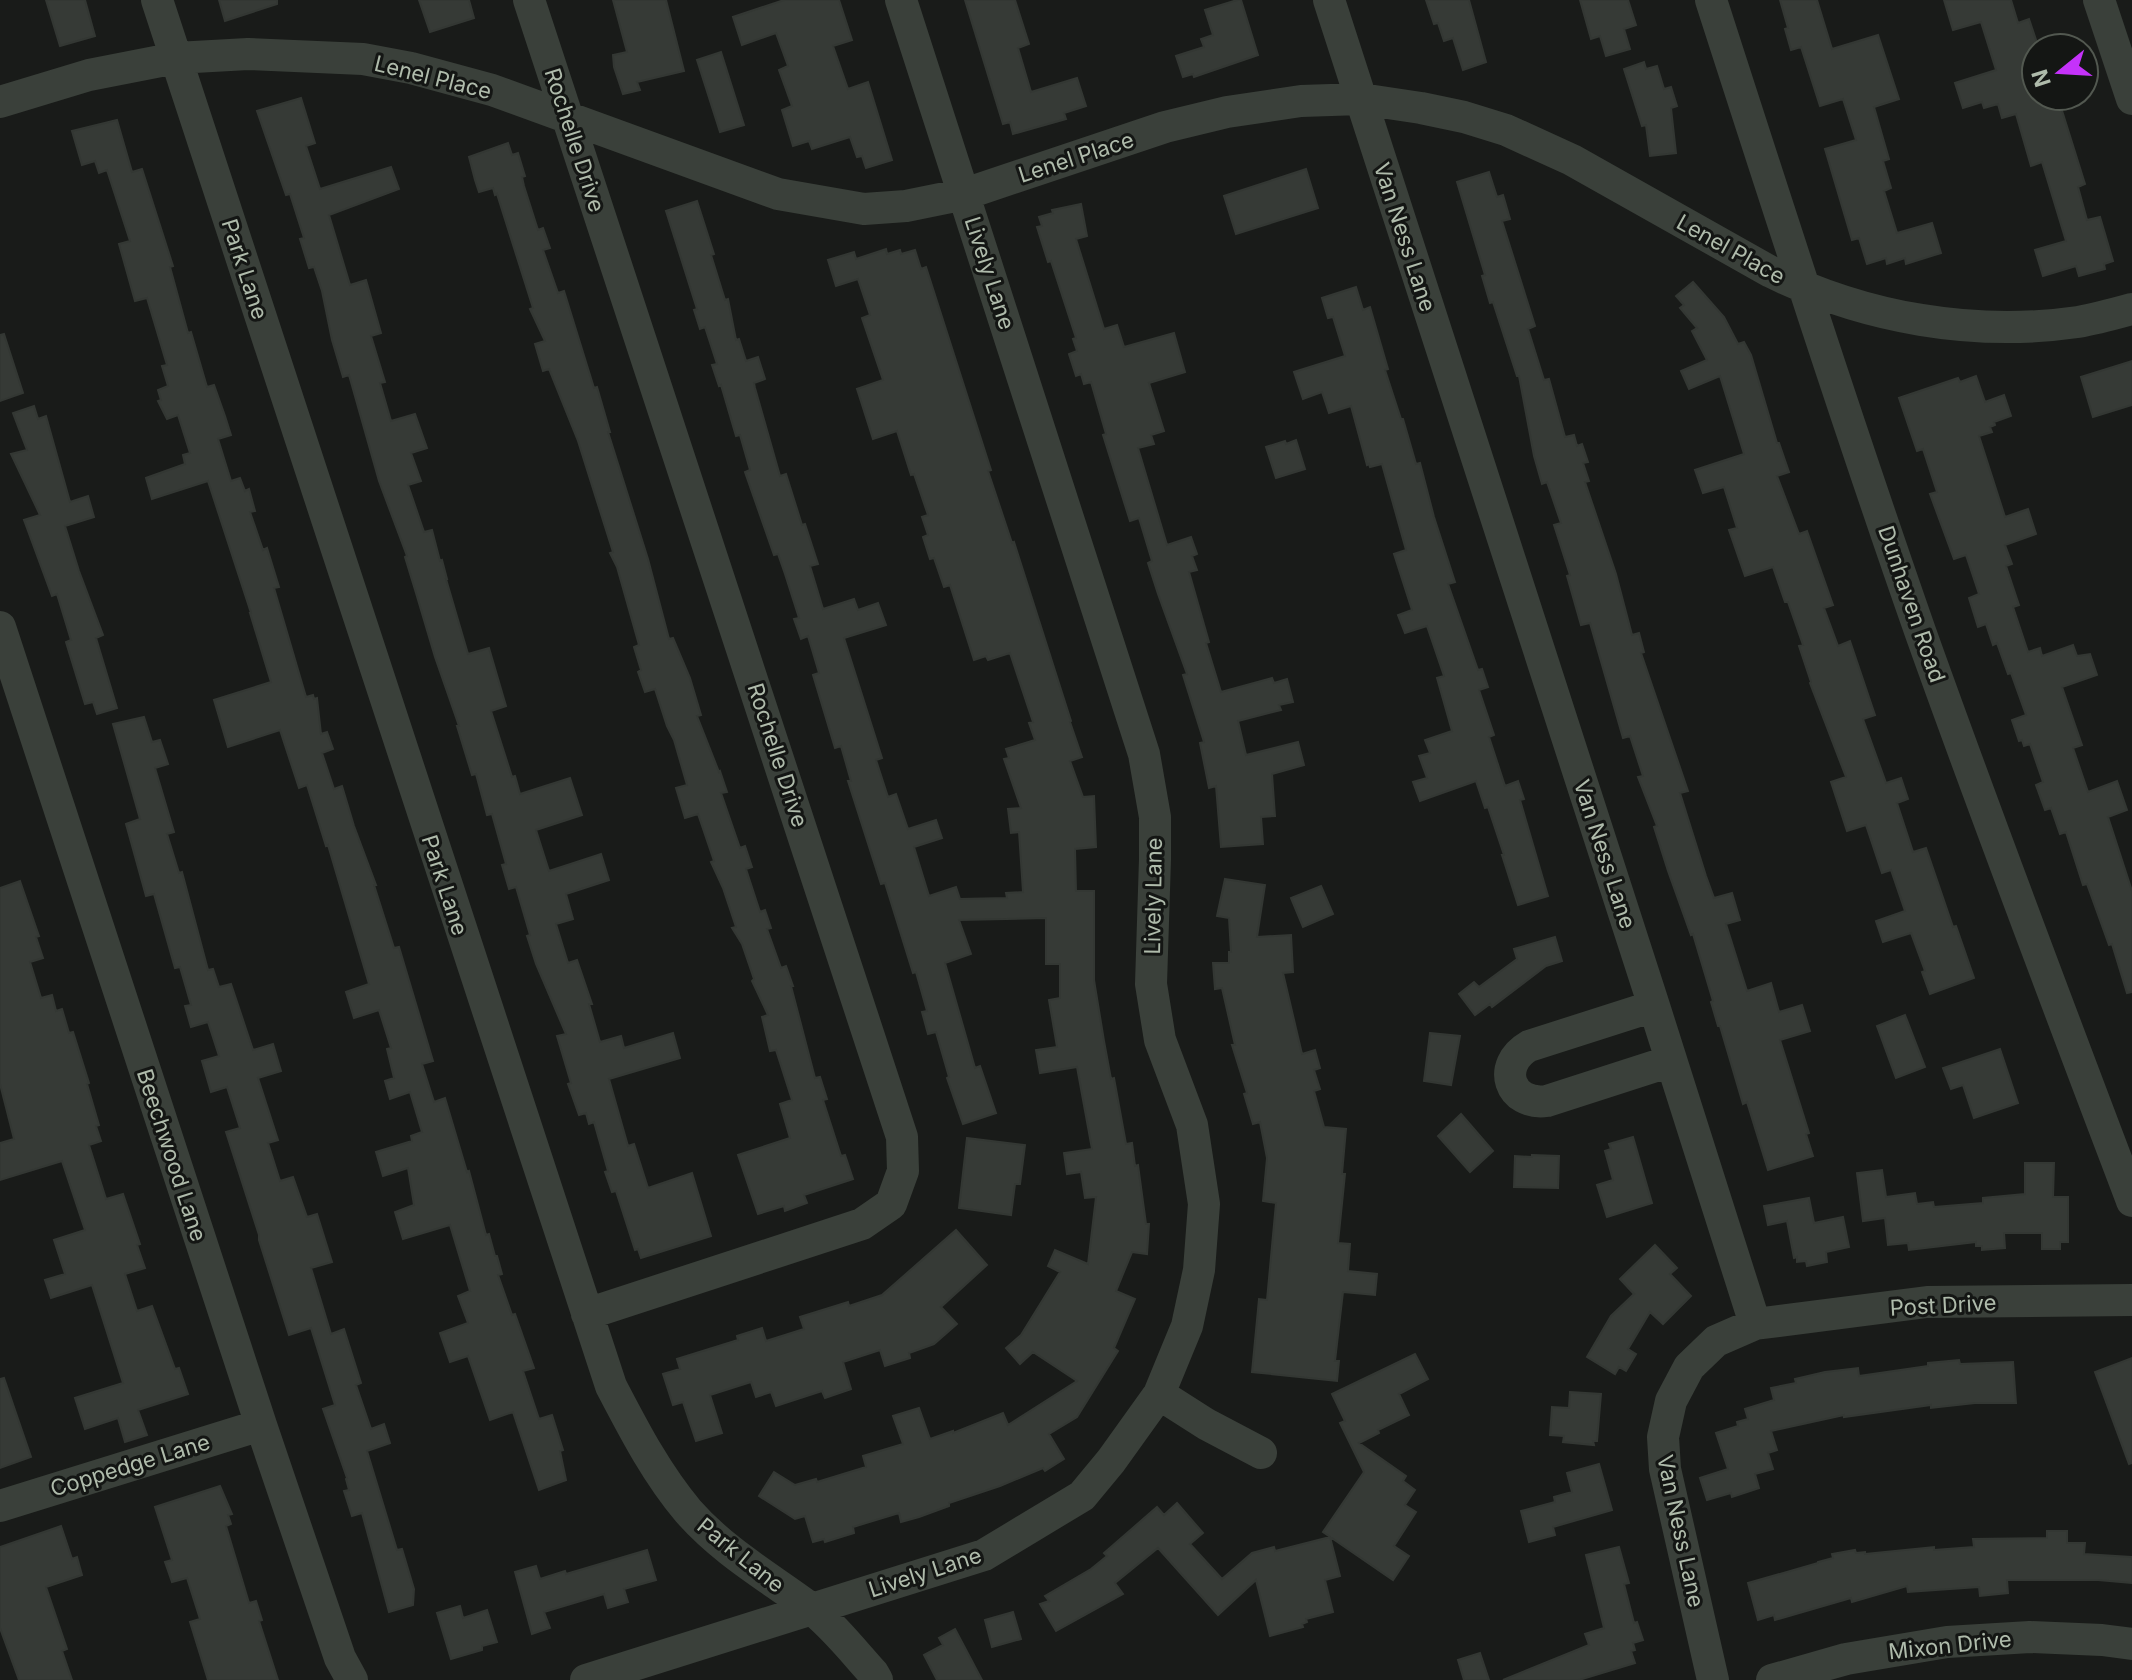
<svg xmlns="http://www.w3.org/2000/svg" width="2132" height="1680" font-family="Inter,sans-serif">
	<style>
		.building { fill: #363a36; stroke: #333733; stroke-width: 2 }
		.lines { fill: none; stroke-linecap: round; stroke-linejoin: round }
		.minor { stroke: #3a403a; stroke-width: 32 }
		.labels { text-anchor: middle; stroke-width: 6; stroke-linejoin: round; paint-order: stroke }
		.street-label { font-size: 22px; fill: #afbbab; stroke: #141614 }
	</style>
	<rect width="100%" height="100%" fill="#191b19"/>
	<path class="building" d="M46 0H85L95 36 60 46Z
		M219 0H277V4L225 21Z
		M419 0H469L474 18 430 32Z
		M613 0H666L684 71 637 82 640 90 623 94 614 67 613 55 627 52Z
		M784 0H839L852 40 833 46 848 89 868 82 892 160 866 168 862 156 857 157 850 137 812 149 809 141 793 146 782 110 792 106 779 70 788 66 776 33 742 45 733 17Z
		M965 0H1015L1029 44 1018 48 1031 92 1077 78 1086 106 1064 113 1066 119 1013 134 1010 122 1003 124Z
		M1237 0H1241L1258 55 1194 77 1193 74 1183 77 1176 56 1204 47 1201 39 1213 35 1205 10Z
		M1426 0H1469L1486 62 1463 70 1453 38 1444 41 1438 23 1434 24Z
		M1580 0H1628L1636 25 1624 29 1630 49 1606 56 1600 36 1591 39Z
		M1780 0H1817L1832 49 1878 35 1899 99 1874 107 1889 159 1883 161 1891 188 1884 191 1897 233 1932 223 1941 253 1906 264 1905 258 1887 264 1886 258 1867 264 1859 238 1852 240 1825 149 1856 140 1843 99 1820 106 1801 47 1791 50 1785 29 1788 28Z
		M1944 0H2011L2018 23 2029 19 2036 40V96H2051L2053 103 2059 101 2085 184 2078 187 2087 220 2100 217 2113 261 2104 264 2105 269 2079 276 2076 266 2043 276 2035 250 2066 241 2042 162 2031 166 2016 114 2002 118 1998 104 1984 108 1982 102 1963 108 1955 83 1996 70 1981 22 1953 30Z
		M721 52 744 125 720 132 697 60Z
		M1644 62 1646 69 1657 66 1664 89 1671 87 1677 106 1671 108 1676 153 1650 156 1646 125 1642 126 1624 69Z
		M301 98 315 143 306 146 320 189 391 167 399 189 329 215 350 285 366 280 381 333 371 336 385 382 380 383 391 421 415 414 427 448 411 453 421 481 408 485 424 532 432 530 440 561 442 560 447 579H446L468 654 489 648 506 706 491 711 512 777 515 776 520 794 570 778 582 815 536 830 549 871 601 854 609 880 566 894 573 919 556 924 568 963 577 960 592 1004H589L600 1042 621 1036 624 1048 673 1033 680 1058 609 1079 628 1146 634 1144 648 1188 692 1173 711 1236 641 1258 638 1249 635 1250 616 1191 612 1192 605 1172 608 1171 594 1122 589 1124 586 1113 579 1115 568 1084 571 1083 557 1036 566 1034 536 964 527 936 530 935 516 887 509 889 502 865 506 864 492 814 487 815 476 774 472 775 457 726H459L435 657 416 593 405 557 407 556 379 481 349 375 343 377 332 340 322 291 314 267 309 268 300 239 304 238 290 194 286 195 257 111Z
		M117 120 132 172 142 169 173 266 170 267 188 333 191 332 207 387 214 385 225 416 231 435 218 439 231 481 240 478 245 491 249 489 255 511 250 512 263 550 267 548 279 587 274 588 306 697 313 695 314 699 317 698 321 734 327 732 333 749 322 753 334 789 342 786 354 826 376 885H374L394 948 399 947 402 957 433 1061 422 1064 434 1102 445 1098 467 1172 469 1171 486 1235 489 1234 495 1256H497L502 1274 498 1275 512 1315 515 1314 534 1368 523 1371 539 1419 552 1415 563 1450 560 1451 566 1480 539 1490 513 1412 490 1420 468 1356 450 1362 440 1333 468 1323 458 1296 470 1291 450 1225 403 1239 395 1212 414 1205 408 1168 383 1176 376 1152 412 1141 411 1136 422 1132 410 1092 390 1099 385 1081 394 1078 387 1049 391 1048 379 1010 354 1018 346 992 369 984 328 845 326 846 307 785 299 788 280 730 228 747 214 700 271 682 250 613H251L208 481 152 499 146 478 185 464 183 455 190 453 178 415 167 419 158 401 161 400 158 390 168 386 162 366 167 365 147 298 135 301 119 244 130 241 107 170 99 173 95 161 82 165 72 131Z
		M508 143 512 155 518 153 525 176 522 177 524 186 538 230 543 228 550 248 543 250 558 293 564 291 594 388 597 387 610 432H608L648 559 669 639 673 638 690 678 701 715 697 716 719 772 720 771 727 792 721 793 740 848 745 846 752 867 746 869 760 912 765 910 771 928 767 929 781 968 786 966 793 986H791L815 1078 820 1077 827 1099 823 1100 841 1156 845 1155 853 1179 804 1195 807 1203 785 1211 784 1206 758 1214 738 1155 790 1138 780 1104 792 1100 776 1050 770 1051 762 1017 768 1015 752 981 754 979 742 944 732 928 736 927 723 888 711 862 714 861 698 814 685 818 676 788 687 785 674 740 667 726 655 689 645 692 638 672 641 670 634 647 639 645 617 567 610 553 613 552 578 441 549 369 543 371 535 344 545 341 530 309 533 308 497 194 495 195 493 188 479 192 475 180 469 157Z
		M1306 169 1318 208 1236 234 1224 196Z
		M1489 172 1497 197 1503 195 1510 219 1502 221 1535 326 1528 329 1544 380 1549 379 1565 437 1574 435 1577 446 1582 444 1588 462 1583 463 1589 481 1585 482 1616 574 1632 635 1639 633 1644 652 1641 653 1688 791 1680 793 1706 876 1714 898 1732 893 1740 920 1726 924 1747 991 1771 983 1779 1012 1802 1005 1810 1031 1780 1040 1809 1133 1806 1134 1813 1156 1768 1170 1747 1102 1743 1104 1720 1026H1718L1711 1002 1713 1001 1693 934 1691 935 1668 871 1654 827 1657 826 1638 777 1643 776 1630 736 1623 738 1590 623 1581 625 1567 576 1570 575 1554 525 1561 523 1547 482 1542 484 1534 456 1519 376H1517L1493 302 1490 303 1482 276 1485 275 1457 182Z
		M697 201 714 254 711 255 725 300 728 299 736 340 739 339 746 361 758 357 765 379 754 383 755 388 780 476 786 474 802 525 805 524 818 564 810 566 823 609 854 599 858 610 878 603 886 625 844 638 882 758 876 760 888 797 896 794 908 829 936 820 942 838 914 847 929 896 956 887 960 899 1007 898 1006 893 1023 892 1019 832 1011 833 1008 809 1021 808 1004 759 1009 758 1006 749 1035 740 1029 723 1033 722 1010 653 988 660 986 656 974 660 950 585 944 587 934 558 930 559 923 537 928 535 922 517 928 515 914 474 911 475 897 431 873 439 857 389 883 380 862 318 870 315 858 279 836 286 828 260 854 252 856 259 886 249 887 254 900 250 901 254 915 250 921 269 926 267 991 470 988 471 1012 543 1014 542 1071 721 1070 722 1082 757 1070 761 1083 797 1094 796 1096 847 1075 849 1076 891H1094V980L1104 1041 1111 1079 1114 1078 1126 1144 1132 1143 1135 1166 1138 1165 1146 1224H1149L1147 1254 1132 1252 1116 1291 1135 1299 1114 1348 1118 1351 1077 1417 1049 1434 1064 1459 1045 1471 1043 1468 1000 1486 949 1503V1506L919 1517 901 1522 899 1513 853 1527 854 1533 825 1542 824 1539 813 1542 805 1516 795 1519 759 1496 774 1472 795 1485 816 1479 817 1482 866 1467 863 1456 903 1444 893 1416 919 1408 930 1439 953 1431V1433L1003 1413 1008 1425 1077 1381 1033 1352 1020 1364 1006 1348 1021 1335 1060 1272 1048 1266 1055 1250 1088 1264 1096 1197 1085 1198 1081 1172 1067 1174 1064 1153 1092 1149 1077 1067 1040 1073 1036 1050 1057 1047 1049 1000 1060 998V964H1046V918L959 920 971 954 945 963 975 1068 980 1066 996 1113 963 1124 947 1078 949 1077 936 1032 928 1034 922 1012 927 1011 916 972 913 973 885 883 881 884 848 781H851L841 746 835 748 813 675 819 673 808 636 801 639 794 619 799 618 785 574 778 554 774 555 745 472 750 470 740 435 736 436 721 385 719 386 712 365 717 364 705 327 700 329 694 310 697 309 666 211Z
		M1081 204 1087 236 1076 239 1104 329 1117 325 1124 347 1174 333 1185 372 1149 383 1164 431 1151 435 1154 444 1138 448 1167 545 1191 537 1197 554 1192 556 1197 570 1189 572 1209 642 1206 643 1221 692 1272 678 1274 683 1287 679 1293 702 1279 705 1281 710 1238 721 1246 755 1298 742 1304 765 1272 774 1275 816 1261 817 1263 844 1221 847 1216 786 1209 788 1200 743 1204 742 1183 675 1187 674 1158 594 1148 563 1152 561 1139 518 1130 521 1103 435 1106 434 1091 382 1084 384 1081 374 1076 376 1069 354 1077 351 1073 339 1076 338 1051 261 1048 262 1037 227 1042 226 1039 217 1053 213 1052 210Z
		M1693 282 1724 317 1738 344 1744 342 1751 355 1777 443H1779L1789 472 1777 476 1799 534 1807 531 1833 605 1824 608 1838 646 1850 641 1875 715 1863 719 1886 783 1901 778 1908 799 1897 803 1913 852 1926 848 1953 927 1956 926 1974 978 1930 994 1922 972 1925 971 1911 933 1883 942 1876 921 1905 911 1891 870 1882 873 1866 825 1847 831 1831 782 1846 777 1810 683 1811 682 1799 646 1803 645 1788 602H1785L1773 567 1745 576 1729 530 1737 528 1724 487 1703 493 1695 470 1744 454 1720 376 1689 389 1681 371 1707 360 1692 331 1697 328 1680 308 1684 305 1676 296Z
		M1356 287 1363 310 1370 307 1388 369 1385 370 1401 419H1403L1416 464 1420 463 1434 517 1455 582 1448 584 1478 670 1482 669 1488 687 1479 690 1494 735 1489 737 1505 786 1518 781 1524 799 1520 800 1548 896 1518 905 1502 855H1504L1488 807 1485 808 1476 781 1420 801 1413 782 1427 778 1419 756 1430 753 1425 740 1452 731 1437 678 1444 676 1427 626 1405 633 1398 615 1412 610 1394 554 1406 550 1382 464 1370 467 1369 464 1367 465 1351 406 1329 413 1322 392 1303 399 1294 372 1345 356 1333 317 1328 318 1322 298Z
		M4 334 23 393 0 401V335Z
		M2132 361V405L2093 417 2081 377Z
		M1976 376 1985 402 2004 395 2011 416 1994 422 1995 425 1990 427 1992 432 1979 436 2005 517 2028 509 2036 534 2005 545 2012 564 2006 566 2019 605 2013 607 2028 652 2040 648 2042 656 2073 645 2077 656 2090 654 2097 675 2062 687 2082 745 2073 748 2088 792 2117 781 2127 810 2108 817 2132 891V992L2127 993 2112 944 2109 945 2087 884 2083 885 2066 832 2060 834 2051 808 2045 810 2036 785 2043 782 2030 744 2024 746 2022 740 2019 741 2012 720 2026 715 2011 673 2008 674 1997 643 1993 645 1986 624 1978 627 1969 598 1979 594 1966 555 1954 559 1930 494 1937 492 1923 449 1917 451 1899 398 1958 378 1960 382Z
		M34 406 38 419 46 416 70 502 88 496 94 517 65 526 79 571 103 635 96 638 117 708 97 714 93 702 85 704 66 642 71 640 57 594 52 596 24 520 40 515 11 454 27 450 13 413Z
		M1296 440 1305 469 1276 478 1266 447 1285 441 1286 444Z
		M144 717 152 742 160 740 168 764 155 768 174 832 167 834 179 873 182 872 208 970 213 969 219 987 231 984 253 1050 273 1044 281 1071 258 1078 278 1140 268 1143 280 1181 293 1177 307 1217 317 1214 332 1262 311 1268 331 1334 344 1329 361 1383 356 1385 371 1429 384 1424 390 1443 367 1451 397 1550 402 1549 414 1589 413 1605 389 1612 362 1513 352 1516 344 1491 349 1490 346 1479 347 1478 323 1409 335 1405 311 1328 289 1335 259 1240V1235L226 1132 240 1128 227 1087 211 1092 202 1061 219 1056 208 1022 191 1027 185 1006 191 1005 180 967 175 968 154 894 146 896 126 824 140 819 113 724Z
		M1225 879 1265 885 1257 937 1291 935 1293 972 1283 973 1302 1054 1315 1050 1320 1068 1314 1070 1320 1089 1314 1091 1324 1127 1346 1129 1342 1174H1345L1338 1243 1350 1244 1348 1271 1377 1274 1375 1295 1343 1292 1335 1361H1339L1337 1381 1252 1372 1259 1299 1267 1300 1276 1203 1263 1201 1267 1158 1260 1122 1253 1124 1244 1094 1247 1093 1232 1045H1235L1222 988 1215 989 1213 963H1229V952H1231L1229 918 1217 916Z
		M20 881 39 936 36 937 43 958 30 962 41 998 52 995 56 1011 62 1009 69 1033 73 1032 89 1083 87 1084 99 1125 96 1126 101 1141 89 1145 106 1199 123 1194 140 1244 137 1245 145 1268 125 1274 137 1311 152 1306 175 1369 179 1368 188 1394 138 1410 147 1435 125 1442 118 1418 85 1429 75 1398 123 1383 92 1285 51 1298 45 1280 65 1274 54 1240 85 1230 62 1161 0 1180V1143L14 1139 0 1084V888Z
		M1321 886 1333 914 1303 927 1291 898Z
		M1555 937 1562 961 1546 966 1492 1007 1490 1004 1475 1015 1459 994 1474 982 1479 987 1517 959 1514 949Z
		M1905 1015 1925 1067 1896 1078 1877 1026Z
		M1430 1033 1460 1036 1451 1085 1424 1081Z
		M2000 1049 2018 1103 1974 1118 1963 1085 1951 1089 1943 1068Z
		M1461 1114 1493 1151 1470 1172 1438 1136Z
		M1633 1137 1652 1203 1607 1217 1597 1185 1613 1180 1605 1151 1611 1149 1609 1144Z
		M967 1138 1025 1145 1020 1184H1015L1011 1215 959 1208Z
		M1532 1155 1559 1156 1558 1188 1514 1187 1515 1156 1532 1157Z
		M2025 1163H2054L2053 1197H2068V1242H2060V1249H2042V1233H2004L2005 1248 1982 1250V1246H1976V1242L1909 1250 1908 1243 1888 1245 1885 1218 1863 1221 1857 1173 1882 1170 1886 1197 1915 1193 1917 1204 1933 1202 1934 1207 1983 1203V1198L2025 1194Z
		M1809 1198 1814 1223 1843 1217 1849 1247 1826 1252 1827 1262 1807 1266 1806 1261 1797 1262V1257L1794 1258 1787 1221 1768 1225 1764 1206Z
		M956 1230 987 1265 941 1307 957 1324 934 1344 909 1353 910 1358 885 1366 880 1350 843 1362 851 1389 825 1398 822 1391 776 1406 771 1392 756 1397 751 1382 710 1395 722 1433 696 1441 683 1402 673 1405 663 1374 680 1369 677 1359 738 1340 737 1336 762 1328 766 1341 804 1329 800 1317 848 1302 849 1306 882 1295Z
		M1655 1245 1677 1268 1670 1274 1691 1296 1663 1324 1650 1312 1628 1349 1636 1354 1626 1371 1619 1367 1615 1374 1587 1357 1611 1316 1634 1294 1620 1279Z
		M1415 1354 1428 1379 1399 1394 1409 1415 1378 1430 1379 1433 1359 1443 1406 1476 1403 1481 1415 1490 1405 1505 1416 1512 1394 1546 1409 1556 1393 1580 1323 1532 1364 1472 1340 1423 1345 1421 1332 1394Z
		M2132 1358V1463L2129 1464 2095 1372Z
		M1959 1360 1960 1364 2013 1362 2016 1403H1975L1931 1408V1405L1844 1417V1415L1771 1431 1777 1450 1768 1453 1773 1469 1755 1474 1759 1488 1732 1497 1731 1493 1707 1500 1700 1478 1728 1469 1716 1433 1738 1426 1737 1422 1748 1419 1745 1409 1774 1400 1771 1388 1796 1383 1795 1379 1825 1372 1858 1368 1859 1376 1928 1366V1363Z
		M4 1378 31 1457 0 1468V1379Z
		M1570 1392 1601 1394 1597 1441H1593L1594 1445 1563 1442 1564 1436 1550 1435 1552 1407 1569 1408Z
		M1599 1464 1612 1510 1553 1527 1555 1535 1529 1542 1521 1511 1555 1502 1554 1497 1572 1492 1567 1473Z
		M220 1486 232 1514 228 1515 231 1524 226 1526 249 1603 256 1601 262 1620 259 1621 278 1680H208L190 1622 200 1619 187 1578 172 1582 165 1562 172 1560 155 1507Z
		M1177 1503 1203 1533 1190 1544 1222 1579 1252 1553 1274 1547 1275 1551 1330 1537 1340 1576 1325 1580 1333 1612 1306 1619 1307 1622 1302 1624 1303 1627 1270 1636 1256 1580 1218 1615 1158 1548 1115 1583 1123 1594 1056 1631 1040 1604 1049 1601 1045 1596 1091 1569 1107 1556 1104 1553 1157 1507 1164 1515Z
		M61 1526 72 1559 77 1557 82 1575 46 1587 67 1649 62 1651 72 1680H19L0 1628V1547Z
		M2047 1531H2067V1543H2085L2084 1554 2132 1557V1583L2098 1580H2007L2008 1593 1980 1596 1979 1587 1908 1592 1907 1586 1852 1602 1851 1598 1775 1620 1774 1615 1758 1620 1748 1583 1818 1563V1562L1833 1558 1832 1554 1855 1550 1856 1553 1865 1552V1554L1934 1547V1550L1974 1547 1973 1539 2047 1538Z
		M1619 1547 1629 1583 1624 1584 1634 1623 1637 1622 1643 1640 1633 1643 1635 1650 1631 1651 1635 1663 1579 1680H1503L1589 1645 1585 1634 1604 1628 1586 1555Z
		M647 1550 656 1580 624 1589 628 1602 608 1608 604 1594 544 1612 550 1628 532 1634 515 1572 536 1566 540 1579 565 1571 566 1574Z
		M460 1606 463 1618 487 1610 497 1642 482 1646V1650L451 1659 437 1613Z
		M1013 1612 1021 1639 992 1647 985 1620Z
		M955 1629 982 1680H937L924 1655 943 1645 939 1638Z
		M1480 1653 1489 1680H1464L1458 1660Z"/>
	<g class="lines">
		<path class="minor" d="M157 0 611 1386C634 1430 656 1473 688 1511 723 1551 767 1576 809 1607 831 1623 854 1652 873 1673L877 1680
			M529 0 902 1137 903 1171 891 1204 862 1224 587 1314
			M1329 0 1654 1006 1755 1324
			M1711 0C1779 211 1847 422 1920 631 1988 822 2060 1011 2132 1201
			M2099 0 2132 99
			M0 102 89 75 176 58 248 54 363 59 411 68 492 90 778 194 864 209 906 206 965 194 1165 127 1227 112 1301 101 1361 99 1421 108 1464 117 1506 130 1572 160 1771 272C1865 318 1974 337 2078 322 2096 319 2114 314 2132 309
			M0 627 261 1425 340 1658 352 1680
			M1654 1006 1529 1046C1496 1065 1509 1106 1547 1101L1671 1061
			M1159 1394 1206 1424 1261 1453
			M0 1506 261 1425
			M586 1680 984 1555 1082 1496 1111 1461 1159 1394 1187 1326 1199 1270 1204 1204 1192 1125 1160 1040 1151 984 1155 859V817L1144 754 901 0
			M1713 1680 1665 1469 1663 1437 1671 1401 1689 1367 1716 1341 1755 1324 1927 1302 2132 1300
			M1772 1680 1846 1659 1947 1642 2030 1637 2102 1640 2132 1644"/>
	</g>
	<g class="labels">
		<g class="street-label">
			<text transform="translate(433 77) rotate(14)" y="8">Lenel Place</text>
			<text transform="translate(575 140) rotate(72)" y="8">Rochelle Drive</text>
			<text transform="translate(1076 157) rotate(-18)" y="8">Lenel Place</text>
			<text transform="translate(1405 237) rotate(72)" y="8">Van Ness Lane</text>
			<text transform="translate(1731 249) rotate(29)" y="8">Lenel Place</text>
			<text transform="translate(245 269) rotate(72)" y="8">Park Lane</text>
			<text transform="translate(990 273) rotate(72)" y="8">Lively Lane</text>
			<text transform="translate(1912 604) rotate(71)" y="8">Dunhaven Road</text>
			<text transform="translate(778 755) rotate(72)" y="8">Rochelle Drive</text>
			<text transform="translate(1605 854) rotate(72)" y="8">Van Ness Lane</text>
			<text transform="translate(445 885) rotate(72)" y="8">Park Lane</text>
			<text transform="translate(1153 896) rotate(-89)" y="8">Lively Lane</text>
			<text transform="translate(172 1155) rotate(72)" y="8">Beechwood Lane</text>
			<text transform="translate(1943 1305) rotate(-3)" y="8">Post Drive</text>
			<text transform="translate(130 1465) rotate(-17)" y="8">Coppedge Lane</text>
			<text transform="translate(1681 1531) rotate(78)" y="8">Van Ness Lane</text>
			<text transform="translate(741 1555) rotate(39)" y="8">Park Lane</text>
			<text transform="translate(925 1572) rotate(-18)" y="8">Lively Lane</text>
			<text transform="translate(1950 1645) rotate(-6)" y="8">Mixon Drive</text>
		</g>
	</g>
	<g transform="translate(2060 72) rotate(252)"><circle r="38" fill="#141614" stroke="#525850" stroke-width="2"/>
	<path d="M0-6L14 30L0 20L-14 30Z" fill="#c532fa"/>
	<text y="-12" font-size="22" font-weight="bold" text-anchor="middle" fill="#afbbab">N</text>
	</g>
</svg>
